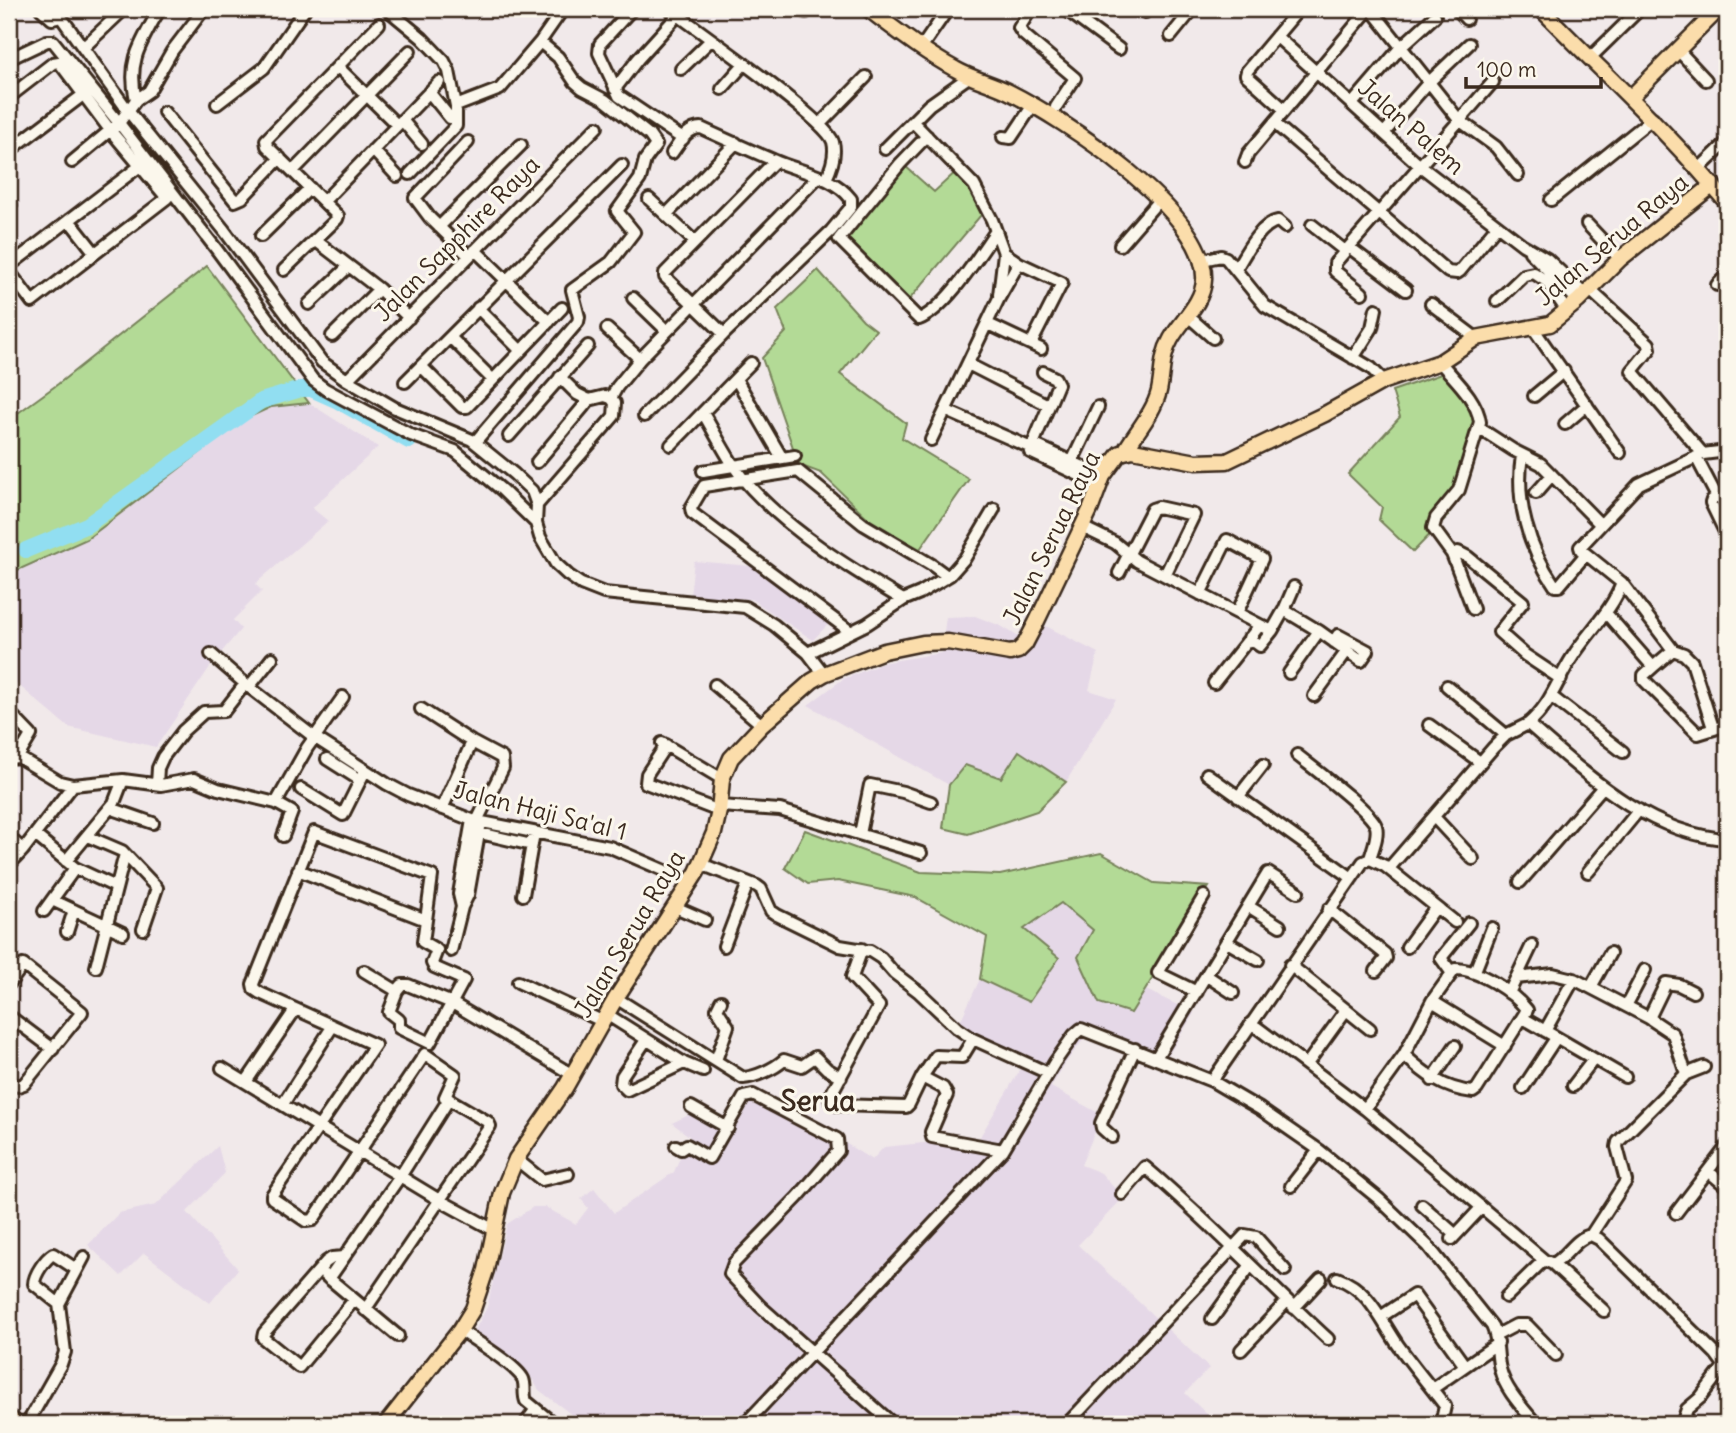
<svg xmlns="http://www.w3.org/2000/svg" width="1736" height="1433" font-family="Delius,sans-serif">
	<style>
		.built { fill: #e5d8e7 }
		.green { fill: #b3da96; stroke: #77825a; stroke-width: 2 }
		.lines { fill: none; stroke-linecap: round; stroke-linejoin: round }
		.river { stroke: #91def1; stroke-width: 16 }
		.minor-casing { stroke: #3b2a1e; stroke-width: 16 }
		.major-casing { stroke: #3b2a1e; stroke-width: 19 }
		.highway-casing { stroke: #3b2a1e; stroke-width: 21 }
		.minor { stroke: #fbf7ec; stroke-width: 10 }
		.major { stroke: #fbddab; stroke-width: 14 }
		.highway { stroke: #fbddab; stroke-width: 16 }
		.labels { text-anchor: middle; stroke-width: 6; stroke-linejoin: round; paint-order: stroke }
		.street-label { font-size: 24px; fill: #3b2a1e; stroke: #fbf7ec }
		.quarter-label { font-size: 28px; font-weight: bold; fill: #3b2a1e; stroke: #fbf7ec }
	</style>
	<rect width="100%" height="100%" fill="#f1e9ea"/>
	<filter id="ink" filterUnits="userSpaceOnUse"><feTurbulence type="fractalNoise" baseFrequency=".0143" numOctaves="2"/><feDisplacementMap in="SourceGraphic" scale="14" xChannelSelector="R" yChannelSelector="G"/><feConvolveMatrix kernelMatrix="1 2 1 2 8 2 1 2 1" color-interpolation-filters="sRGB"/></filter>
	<g filter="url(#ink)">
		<path class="built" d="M309 403 378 447 312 508 328 521 255 584 262 591 233 620 241 629 214 661 156 747 68 727 16 683 9 689V574L87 539 243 420 271 407Z
			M694 561 762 567 832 620 813 640 751 599 690 596Z
			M975 616 1001 626 1027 642 1038 622 1098 653 1089 690 1116 699 1066 782 1020 751 1001 778 965 765 949 785 808 705 843 679 886 662 941 653 946 617Z
			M1060 902 1094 930 1131 1012 1146 990 1194 1013 1163 1064 1088 1034 1066 1062 1051 1087 1102 1115 1081 1165 1101 1173 1123 1198 1078 1245 1209 1368 1185 1393 1217 1424H584L539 1390 532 1379 473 1334 487 1307 507 1224 533 1207H545L576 1224 588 1208 581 1199 594 1188 614 1213 674 1172 689 1136 672 1123 695 1112 732 1133 750 1103 845 1143 872 1160 884 1147 934 1142 975 1145 1024 1063 958 1026 980 979 1028 1002 1023 929Z
			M218 1146 225 1173 187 1212 238 1269 210 1303 144 1253 121 1276 88 1245 119 1213 156 1205Z"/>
		<path class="green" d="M904 165 934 192 959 169 987 208 903 307 839 243Z
			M207 266 309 403 271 407 243 420 87 539 9 574V416L11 418 58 384Z
			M818 270 863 320 876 330 840 374 906 423 902 438 969 479 920 549 875 525 821 473 799 465 762 358 786 332 777 309Z
			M1444 373 1484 419 1464 483 1447 517 1413 552 1379 520 1382 507 1348 474 1400 417 1392 391Z
			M1019 751 1066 782 1037 811 968 834 943 828 949 785 965 765 1001 778Z
			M805 830 921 872 1000 875 1101 853 1154 883 1209 887 1131 1013 1099 1003 1078 957 1093 930 1061 903 1024 929 1059 958 1029 1002 980 979 987 937 915 897 838 881 808 884 785 868Z"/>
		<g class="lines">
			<path class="river" d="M26 550 87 525 261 401 301 389H311L338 401 409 441"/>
			<defs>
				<path id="minor" d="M41 9 52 19 61 17 129 112 224 230 322 362 347 380 395 408 472 440 514 474 532 491 537 505 536 523 540 537 556 564 568 575 581 584 604 593 745 607 774 625 808 653 824 674
					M387 9 422 38 444 61 449 71 456 106V126L410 174
					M632 9 600 44 599 53 619 96 683 139
					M670 9C696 29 827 120 833 142 836 154 831 169 826 179
					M1031 9 1019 28 1023 34 1075 78 1056 107
					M1065 9 1119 49
					M1142 9 1145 12
					M1371 9 1459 120 1496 147 1518 175
					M1457 9 1466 19
					M1726 9H1727
					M9 11 11 9
					M806 12 809 9
					M1171 36 1193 9
					M1276 36 1419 165 1523 245 1547 259 1584 294
					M83 48 122 11
					M921 48 948 9
					M1678 50 1706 80
					M1590 58 1640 9
					M9 59 47 41H53L119 123 136 100 149 91 172 51 204 9
					M338 67 397 125
					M681 69 711 40
					M615 89 638 59 678 15
					M722 89 744 64
					M429 92 450 118
					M9 97 53 63 59 62 110 130 167 198 32 302 9 271
					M136 100C127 62 140 44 158 12
					M217 104 264 68 305 9
					M1352 104 1401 47 1435 16
					M456 106 500 89 540 42 563 9
					M1285 110 1246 75 1247 71 1299 9
					M164 112 235 201 242 198 280 158
					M402 120 422 144
					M913 122 974 185 992 220 1004 253 1019 263 1062 283 1031 344
					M1274 123 1448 272 1457 273 1460 271 1497 226
					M820 124 866 77
					M1384 133 1429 82 1469 44
					M927 136 900 164 839 239 919 319C946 309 979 255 996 231
					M1003 137 1011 138 1033 105
					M468 142 415 198 430 218 469 256
					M885 149 929 105 970 76
					M373 150 397 176
					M9 151 83 95
					M72 162 119 123 217 250 313 380 325 389 411 435 455 451 502 490 536 523
					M1245 162 1248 154 1369 9
					M1700 168 1727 142
					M293 171 410 51
					M649 199 695 242
					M1551 200 1653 118
					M324 201 439 82
					M9 206 11 205
					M666 215 736 143
					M69 220 95 253
					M1587 224 1620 259
					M1312 225 1345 251
					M439 227 521 145
					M261 236 310 188
					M315 240 379 289 409 318
					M1120 245 1159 200
					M1349 247 1406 290
					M475 250 549 322
					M1530 252 1578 301
					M1202 260 1221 256 1226 258 1265 306 1371 368 1384 381
					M9 266 140 166
					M1236 269C1245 254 1260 224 1278 221L1285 227
					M284 270 337 219 338 216 267 146 266 140 379 24
					M1717 285 1727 275
					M1589 289 1649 344 1650 349 1632 371 1703 454
					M1362 293 1335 271V263L1493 82
					M999 295 1004 253
					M633 298 667 331
					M1497 301 1524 275 1534 273 1546 281 1567 311
					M309 304 349 266
					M1431 304 1476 338
					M478 308 520 350
					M1187 315 1213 338
					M988 324 1041 349
					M1533 328 1620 453
					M607 329 640 359
					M724 334 665 277V273L775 161
					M332 336 379 289
					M450 337 492 379
					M1353 358 1372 328 1376 309
					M1440 362C1454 379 1477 399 1480 422L1459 490 1436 518 1433 528 1452 554 1473 609
					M968 364 1048 405
					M421 366 462 407H467L562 308
					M560 377 577 394 589 400 605 396 611 398
					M736 379 782 458
					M347 380 597 127
					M405 382 622 165
					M1534 396 1564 371
					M947 411 1029 447 1030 452 1100 485
					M703 413C718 438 731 467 752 489 795 535 850 568 903 600
					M644 416 724 334 831 231 851 207V199C833 175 799 172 773 160 749 150 725 139 701 128 687 128 680 142 672 153
					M1565 424 1587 405
					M1479 428 1513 450 1541 464 1600 524
					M509 436 588 346
					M931 440 999 298 1019 263
					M475 442 578 322 579 317 572 290 611 262 634 232 617 211 640 179 645 160 656 145 649 135 605 100 582 88 575 82 558 57 540 42
					M1033 444 1058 384 1055 378 1043 372
					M671 445 751 363
					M1029 447 1033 444 1103 476
					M1522 455C1515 501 1528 547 1555 586H1559L1586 554
					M1696 457 1717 497 1712 500 1711 503 1727 536
					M537 462 589 400
					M1069 468 1098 407
					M703 471 795 456
					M1536 493 1552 475
					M537 505 614 416 615 403 611 398 617 387 640 359 818 177
					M1082 527 1115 543 1137 561 1260 625 1272 631 1284 610 1319 631C1333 641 1347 651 1361 661L1368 651 1338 635 1334 642
					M1452 554 1458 552 1468 557 1523 602 1499 632 1525 655 1561 679
					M1119 573 1152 509 1158 507 1194 515 1165 575
					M1622 583 1673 650 1684 654 1692 662 1713 728
					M1200 594 1227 540 1262 559 1237 613
					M1284 610 1294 587
					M1606 613 1653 667 1673 650
					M851 632 692 513 691 508 704 486 798 471 863 524 932 565 947 576
					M1249 638 1260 646 1272 631
					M808 653 867 624 903 600 920 593 950 575 965 558 994 509
					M211 654 249 687 314 737 387 784 408 795 472 820 610 847 691 882
					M1653 667 1644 675V680L1698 734 1727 725
					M1289 673 1319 631
					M1214 683 1260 625
					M715 685 762 725
					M1447 686 1506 735
					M249 687 272 658
					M1314 696 1347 651
					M1552 697 1623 752
					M421 709 472 742 502 758 503 768 477 821
					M9 712 31 735 18 757
					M1528 724C1551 705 1557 680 1573 656 1589 631 1612 611 1622 583L1581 550 1580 547 1639 484 1703 454 1727 451
					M1429 725 1480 762
					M662 743 722 779
					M666 745 647 774 646 783 719 811
					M1297 755C1313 768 1370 810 1376 826 1379 836 1372 850 1370 859
					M9 758 18 757 60 782 73 785 123 780 161 785 194 779 218 789 276 803 307 748 343 697
					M327 759 360 780
					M1207 774 1352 878
					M157 784 158 768 163 757 183 731 204 712 224 711 245 684
					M301 789 343 815 365 771
					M1238 797 1263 765
					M276 803 292 812 283 836
					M720 806 780 810 921 853
					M110 808 153 823
					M442 809 472 742
					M1434 817 1473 859
					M480 833 532 845
					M860 834 870 785 903 792 931 802
					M35 835 75 868 116 887
					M87 836 122 851 157 888 143 929
					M9 837 23 850 73 785
					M66 861 114 803 123 780
					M701 864 757 886 761 889 771 911 777 915 840 946 870 951 881 958 894 973 919 992 957 1028 973 1039 1048 1073
					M9 865 23 850
					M1385 866 1455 922
					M298 870 426 920
					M1588 872 1639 810
					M1520 882 1602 788
					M523 895 534 833
					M52 900 123 933
					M1248 906 1280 926
					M462 907 459 894 472 820
					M675 907 705 920
					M1329 909 1385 954 1386 958 1376 971
					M44 911 75 868
					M67 932 74 910
					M1227 942 1258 960
					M724 946 748 883
					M1407 947 1436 907
					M862 949 852 977 879 1006 830 1096 831 1102 837 1105 906 1107 909 1104 922 1077 936 1056 962 1057 973 1039
					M451 951 462 907 468 895 481 822
					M1290 965 1370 1029
					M96 967 125 854
					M364 971 397 991 389 1012 399 1020V1028L430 1043 464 980 434 967 432 963 437 950 423 942 432 876 314 832 253 984 254 989 260 993 375 1045 272 1195V1198L306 1221 313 1220 425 1054 455 1075 445 1097 488 1122 490 1126 365 1310
					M1475 971 1492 928
					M1451 972 1441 958 1469 923
					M1207 976 1233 993
					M1516 978 1553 974 1574 979 1649 1018 1673 1034 1686 1074
					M518 982 604 1022
					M9 984 23 965 82 1012 24 1084 18 1086 9 1082
					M1591 987 1610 953
					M397 991 402 985H408L452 1003 573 1075
					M1197 992 1158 973 1204 896
					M1509 993 1532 945
					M616 998 743 1078C756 1077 774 1069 784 1060L802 1066 815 1057 827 1069 841 1077
					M1432 1001 1505 1046
					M1626 1006 1645 970
					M608 1015 684 1063 703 1071
					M9 1016 53 1049
					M1523 1018 1625 1077
					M1649 1018 1666 983 1679 985 1693 992
					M1251 1023 1365 1109 1544 1260 1553 1264C1567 1257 1575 1238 1591 1235L1599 1239 1716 1354 1727 1369
					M1545 1031 1574 979
					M646 1040 622 1076 621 1084 627 1090 684 1063
					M1156 1058 1268 873 1298 892
					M716 1060 728 1026 717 1009 721 1001
					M1307 1064 1346 1010
					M222 1068 441 1201 494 1230
					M922 1077 943 1088 947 1095 931 1132 932 1137 1003 1150
					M1432 1080 1455 1046
					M1212 1081 1363 862 1370 859 1387 867 1391 866 1493 748 1506 735 1528 724C1585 773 1647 834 1727 839
					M246 1082 295 1010
					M1573 1086 1593 1060
					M1523 1088 1556 1038
					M283 1104 332 1027
					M691 1107 728 1128
					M1365 1109 1404 1055 1432 1001 1455 969C1478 969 1513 992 1527 1010L1477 1089 1473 1092C1443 1089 1425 1074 1404 1055
					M1112 1137 1102 1128 1101 1123 1135 1049
					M676 1146 681 1149 687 1145 709 1158 744 1097 753 1095 837 1139 838 1151 798 1197 734 1263 730 1274 760 1306 893 1424
					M516 1159 542 1180 568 1174
					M1708 1171 1727 1187
					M1291 1186 1319 1150
					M1122 1194 1145 1167C1209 1221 1266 1282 1328 1339
					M1422 1205 1456 1235
					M1676 1213 1727 1146
					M1591 1235 1626 1181 1617 1147 1618 1142 1686 1074 1704 1067
					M1452 1239 1481 1208
					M344 1257 332 1258 326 1262 264 1333 263 1338 299 1367 354 1300
					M1553 1264 1604 1311
					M325 1275 398 1336
					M1337 1278C1370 1290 1380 1319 1398 1345 1413 1366 1429 1385 1445 1406L1441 1424
					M329 1279 401 1175 449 1099
					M1506 1297 1544 1260
					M59 1304 34 1284C34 1275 45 1259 53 1254L76 1269
					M1294 1308 1321 1279
					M1382 1316 1414 1295 1465 1366
					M1212 1319 1250 1266
					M460 1330C474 1340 516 1365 523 1379 526 1386 523 1394 526 1401L554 1424
					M1497 1335 1516 1325H1527L1556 1355
					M1241 1350 1287 1301
					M1432 1389 1498 1343
					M27 1424 61 1364 65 1352 59 1304 84 1257
					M525 1424 536 1409
					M745 1424 1003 1150 1055 1062 1074 1035 1081 1029 1212 1081 1260 1109 1319 1150 1379 1199 1428 1246 1492 1326C1499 1340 1496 1354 1500 1369 1505 1390 1523 1408 1536 1424
					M1067 1424 1245 1235 1256 1237 1285 1270
					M1682 1424 1687 1409 1700 1398 1725 1365"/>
				<path id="major" d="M868 9C896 30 924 52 955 69 972 79 991 83 1009 92 1063 119 1208 213 1204 280 1203 303 1181 321 1171 339 1161 356 1163 373 1159 391 1154 412 1136 432 1125 451
					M1541 9C1604 74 1670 133 1727 203
					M1631 97 1719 9
					M386 1424 460 1330 473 1309 486 1270 502 1193 516 1159 565 1088 616 998 697 872 714 833 719 811 722 779 731 758 762 725 812 681 824 674 884 651 923 643 948 642 1010 653 1018 651 1025 644 1036 623 1091 508 1103 476 1120 453 1133 450 1196 462 1227 461 1325 414 1384 381 1440 362 1476 338 1550 324 1578 301 1620 259 1713 185"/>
				<path id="highway" d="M9 1419 15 1424"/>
			</defs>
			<use href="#minor" class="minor-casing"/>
			<use href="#major" class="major-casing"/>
			<use href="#highway" class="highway-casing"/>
			<use href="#minor" class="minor"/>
			<use href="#major" class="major"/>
			<use href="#highway" class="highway"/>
		</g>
	</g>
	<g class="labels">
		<g class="street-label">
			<text transform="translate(1411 127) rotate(41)" y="8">Jalan Palem</text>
			<text transform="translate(457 239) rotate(-45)" y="8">Jalan Sapphire Raya</text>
			<text transform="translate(1612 240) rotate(-40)" y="8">Jalan Serua Raya</text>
			<text transform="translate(1052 538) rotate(-64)" y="8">Jalan Serua Raya</text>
			<text transform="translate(540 811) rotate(14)" y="8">Jalan Haji Sa'al 1</text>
			<text transform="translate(630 934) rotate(-59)" y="8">Jalan Serua Raya</text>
		</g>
		<g class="quarter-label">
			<text x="818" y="1111">Serua</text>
		</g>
	</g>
	<rect width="1736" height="1433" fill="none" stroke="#fbf7ec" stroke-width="35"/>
	<rect x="18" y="18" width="1701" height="1398" fill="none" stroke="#3b2a1e" stroke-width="2.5" filter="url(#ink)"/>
	<path d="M1466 77v10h135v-10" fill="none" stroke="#3b2a1e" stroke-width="3.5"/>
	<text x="1477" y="77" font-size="21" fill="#3b2a1e" stroke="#fbf7ec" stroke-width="5" paint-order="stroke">100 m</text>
</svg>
